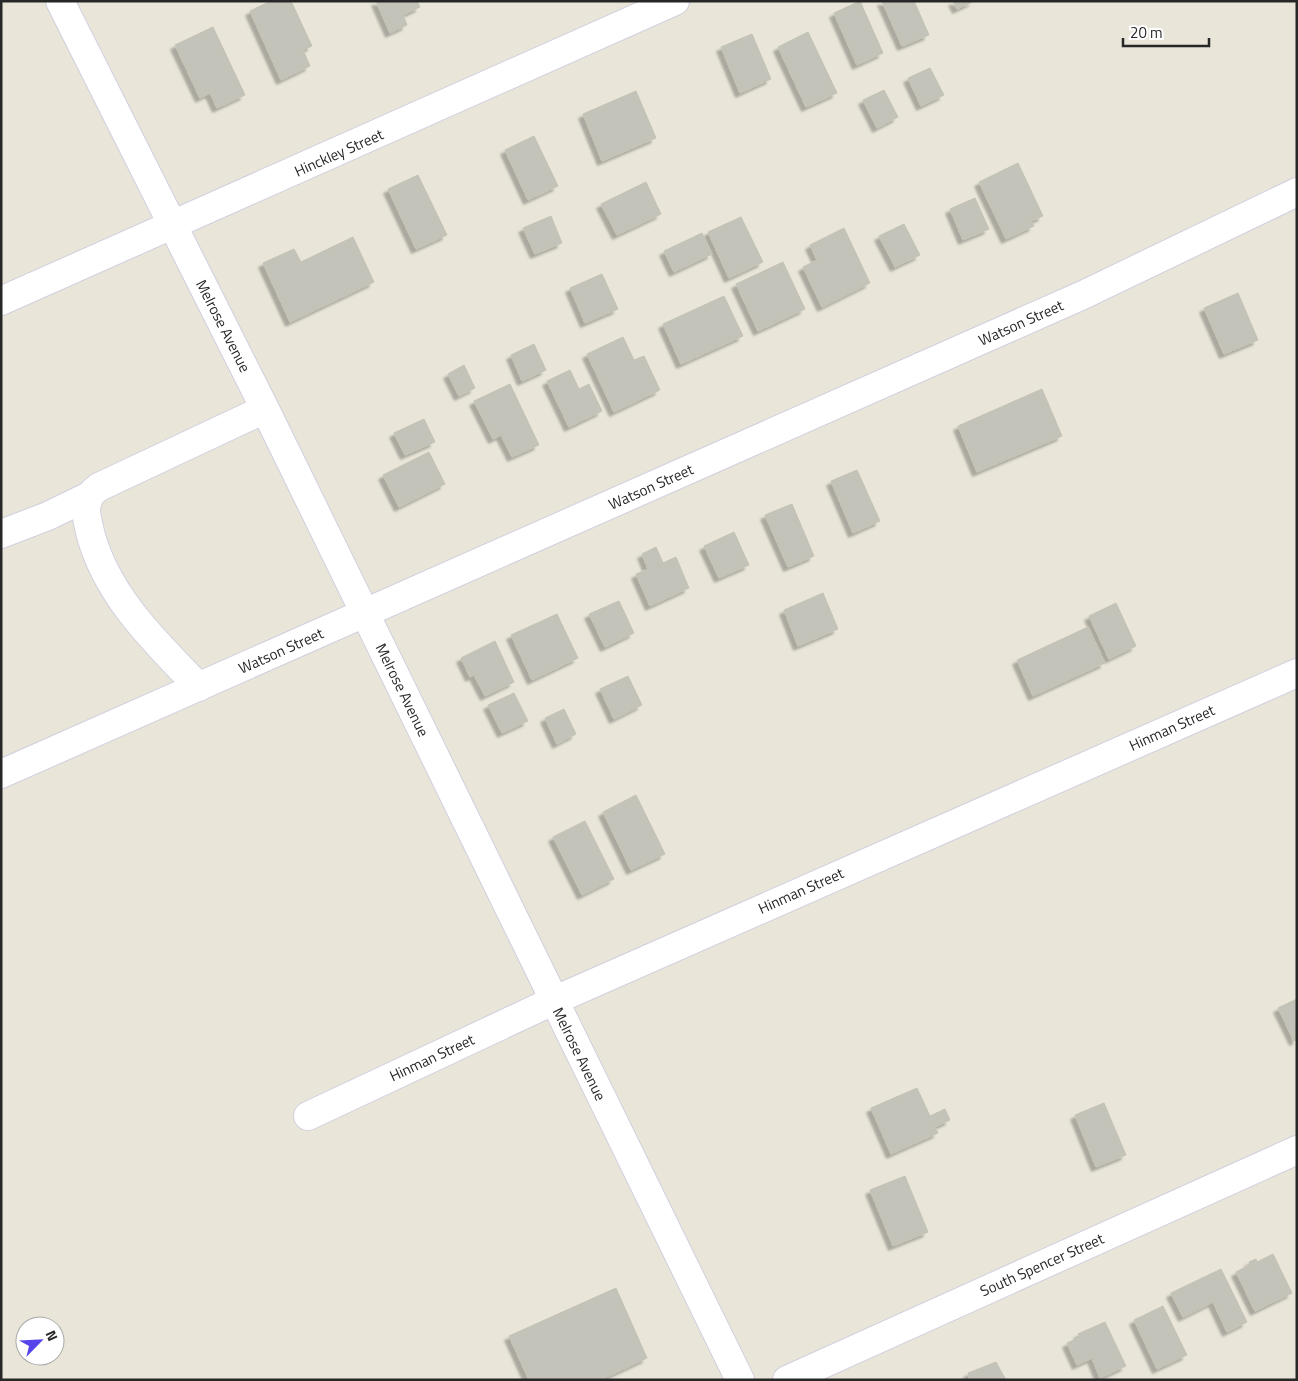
<svg xmlns="http://www.w3.org/2000/svg" width="1298" height="1381" font-family="'Titillium Web',sans-serif">
	<style>
		.building { fill: #c4c3b9; stroke: #c3c2b4; filter: url(#shadow) }
		.lines { fill: none; stroke-linecap: round; stroke-linejoin: round }
		.minor-casing { stroke: #d1cfdf; stroke-width: 30 }
		.minor { stroke: #fff; stroke-width: 28 }
		.labels { text-anchor: middle; stroke-width: 4.5; stroke-linejoin: round; paint-order: stroke }
		.street-label { font-size: 15px; fill: #272727; stroke: #fff }
	</style>
	<defs>
		<filter id="shadow"><feDropShadow dx="-4.5" dy="4.5" stdDeviation="1" flood-color="#0004"/></filter>
	</defs>
	<rect width="100%" height="100%" fill="#e9e6d9"/>
	<path class="building" d="M271 1H291L312 46 303 50 310 66 281 80 250 11Z
		M376 1H417L420 7 403 15 407 25 390 33Z
		M860 1 883 53 857 65 834 13Z
		M882 1H914L929 35 902 46Z
		M953 1H974L957 9Z
		M213 27 245 95 217 108 210 93 200 98 175 45Z
		M808 32 837 93 806 107 778 47Z
		M752 34 771 79 740 93 721 47Z
		M930 68 944 95 921 106 908 78Z
		M884 90 898 117 877 128 863 100Z
		M636 91 656 138 602 161 583 114Z
		M534 136 558 186 528 200 505 150Z
		M1018 163 1043 216 1031 221 1034 226 1006 239 979 182Z
		M418 175 447 235 416 249 388 189Z
		M646 182 661 214 617 235 601 204Z
		M975 198 989 229 963 240 950 209Z
		M551 216 562 243 535 254 523 228Z
		M741 217 763 262 729 278 708 232Z
		M904 224 920 255 895 267 879 236Z
		M844 228 870 283 822 307 803 267 817 260 810 245Z
		M702 233 712 254 674 272 664 251Z
		M353 237 374 282 290 322 263 263 294 249 301 262Z
		M783 262 805 309 758 331 736 284Z
		M602 274 618 309 585 323 570 288Z
		M1238 293 1258 340 1224 354 1204 308Z
		M724 296 743 336 681 364 663 324Z
		M623 337 634 360 644 356 660 390 614 412 587 354Z
		M534 344 546 370 522 381 511 355Z
		M464 365 475 388 459 396 448 374Z
		M570 370 579 389 589 384 602 411 569 427 547 381Z
		M510 384 539 445 512 457 501 435 493 439 474 401Z
		M1042 389 1062 436 977 472 958 426Z
		M424 419 435 442 405 455 394 433Z
		M429 452 445 484 399 507 383 475Z
		M857 470 880 521 853 533 831 481Z
		M792 504 814 556 788 567 765 515Z
		M734 532 749 565 719 578 704 546Z
		M656 547 663 563 676 557 689 588 650 606 636 574 648 569 642 554Z
		M823 593 838 629 798 646 784 610Z
		M619 601 634 633 605 647 589 614Z
		M1116 603 1136 646 1109 659 1089 616Z
		M557 614 578 658 532 680 511 635Z
		M1088 627 1105 663 1033 696 1017 660Z
		M495 641 514 682 485 696 474 675 470 677 461 658Z
		M628 676 642 705 614 719 600 689Z
		M514 693 528 721 502 733 488 705Z
		M564 709 576 734 557 744 545 718Z
		M636 795 665 854 631 870 603 812Z
		M585 821 614 879 582 895 553 837Z
		M1297 999V1040L1294 1041 1278 1008Z
		M917 1088 930 1116 945 1109 950 1120 935 1127 938 1133 891 1154 871 1108Z
		M1104 1103 1126 1155 1096 1167 1075 1115Z
		M905 1176 928 1232 893 1246 870 1190Z
		M1273 1254 1292 1293 1255 1311 1236 1272 1250 1265 1249 1262 1256 1259 1257 1262Z
		M1221 1269 1247 1322 1227 1332 1213 1302 1183 1317 1171 1293Z
		M616 1288 647 1358 600 1380H529L509 1336Z
		M1163 1306 1187 1355 1157 1369 1134 1320Z
		M1105 1322 1126 1366 1100 1378 1092 1358 1077 1365 1067 1343 1080 1337 1078 1334Z
		M996 1362 1006 1380H970L968 1373Z"/>
	<g class="lines">
		<defs>
			<path id="minor" d="M60 1 265 409 740 1380
				M1 301 675 1
				M1 534 48 516 89 496
				M199 687C155 642 106 595 90 532 88 520 83 510 89 498 90 494 95 490 99 487L265 409
				M1 774 1083 295 1297 192
				M308 1116 553 1001 1297 673
				M787 1380 1297 1150"/>
		</defs>
		<use href="#minor" class="minor-casing"/>
		<use href="#minor" class="minor"/>
	</g>
	<g class="labels">
		<g class="street-label">
			<text transform="translate(339 153) rotate(-24)" y="5">Hinckley Street</text>
			<text transform="translate(1021 323) rotate(-24)" y="5">Watson Street</text>
			<text transform="translate(223 326) rotate(63)" y="5">Melrose Avenue</text>
			<text transform="translate(651 487) rotate(-24)" y="5">Watson Street</text>
			<text transform="translate(281 651) rotate(-24)" y="5">Watson Street</text>
			<text transform="translate(402 690) rotate(64)" y="5">Melrose Avenue</text>
			<text transform="translate(1172 728) rotate(-24)" y="5">Hinman Street</text>
			<text transform="translate(801 891) rotate(-24)" y="5">Hinman Street</text>
			<text transform="translate(579 1054) rotate(64)" y="5">Melrose Avenue</text>
			<text transform="translate(432 1058) rotate(-25)" y="5">Hinman Street</text>
			<text transform="translate(1042 1265) rotate(-24)" y="5">South Spencer Street</text>
		</g>
	</g>
	<rect width="1298" height="1381" fill="none" stroke="#272727" stroke-width="5"/>
	<g transform="translate(40 1341) rotate(66)"><circle r="24" fill="#ffffff" stroke="#a9a9a9"/>
	<path d="M0-4L9 19L0 12L-9 19Z" fill="#5645ea"/>
	<text y="-8" font-size="14" font-weight="bold" text-anchor="middle" fill="#272727">N</text>
	</g>
	<path d="M1123 38v8h86v-8" fill="none" stroke="#272727" stroke-width="2.5"/>
	<text x="1130" y="38" font-size="15" fill="#272727" stroke="#ffffff" stroke-width="4" paint-order="stroke">20 m</text>
</svg>
